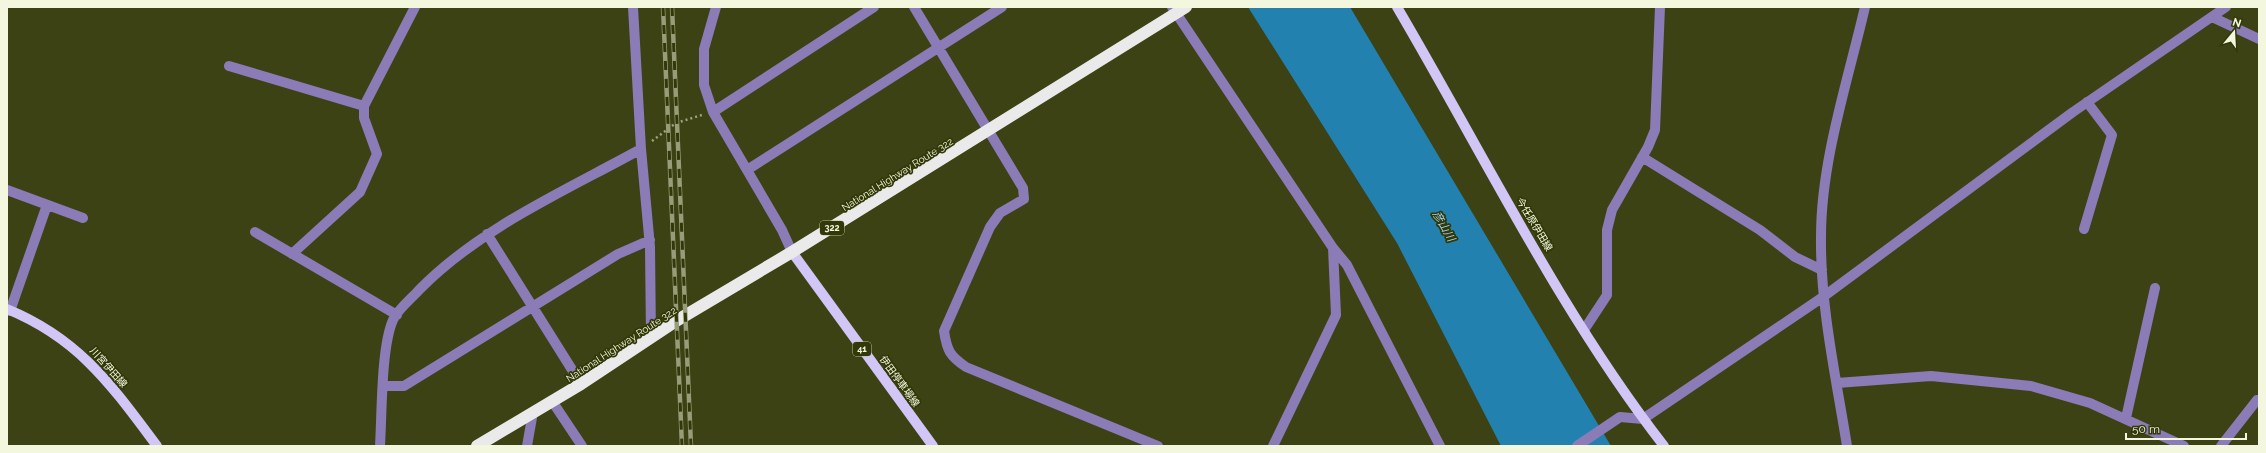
<svg xmlns="http://www.w3.org/2000/svg" width="2266" height="453" font-family="Raleway,'Noto Sans JP',sans-serif">
	<style>
		.water { fill: #2381b0 }
		.lines { fill: none; stroke-linecap: round; stroke-linejoin: round }
		.path { stroke: #9da27f; stroke-width: 2.5; stroke-dasharray: 2 3; stroke-linecap: butt }
		.minor { stroke: #8b7bb6; stroke-width: 10 }
		.major { stroke: #d1c6f6; stroke-width: 10 }
		.highway { stroke: #eaeaea; stroke-width: 12 }
		.rail-casing { stroke: #989d79; stroke-width: 4.5 }
		.rail { stroke: #323808; stroke-width: 3; stroke-dasharray: 9; stroke-linecap: butt }
		.labels { text-anchor: middle; stroke-width: 3.5; stroke-linejoin: round; paint-order: stroke }
		.shield { fill: #323808; stroke: #b8be9d; stroke-width: 1 }
		.shield-label { font-size: 9px; font-weight: bold; fill: #f2f7dd }
		.street-label { font-size: 10px; fill: #f2f7dd; stroke: #323808 }
		.water-label { font-size: 11px; font-style: italic; fill: #9fd1f0; stroke: #323808 }
	</style>
	<rect width="100%" height="100%" fill="#3c4214"/>
	<path class="water" d="M1248 7H1350L1611 446H1501L1397 243Z"/>
	<g class="lines">
		<path class="path" d="M652 141 676 123 702 115"/>
		<path class="minor" d="M633 7 641 149 650 247 651 338
			M716 7 704 49V85L713 112 782 230 792 252
			M914 7 1023 188 1024 199 1000 213 990 227 944 331C947 351 950 356 966 367L1158 446
			M1172 7 1333 248 1347 265 1440 446
			M2212 17 2259 39
			M229 66 364 106V118L377 154 360 192 292 254
			M364 106 415 7
			M713 112 874 7
			M1642 157 1760 230 1795 257 1822 270
			M747 170 1002 7
			M7 190 83 218
			M2084 229 2112 135 2087 102
			M255 232 397 315
			M487 234 581 384
			M10 311 47 205
			M1584 330 1607 295V230L1612 210 1648 147 1655 130 1660 7
			M1837 383 1931 376 2031 386 2090 403 2184 446
			M384 386H404L618 254 650 240
			M552 401 582 446
			M2126 418 2155 288
			M380 446C382 414 381 347 393 320 398 309 411 299 419 290 481 227 565 191 641 149
			M527 446 533 412
			M1273 446 1336 315 1333 248
			M1577 446 1620 417 1643 419 1823 297 2073 112 2226 7
			M1847 446C1836 377 1820 306 1821 236 1821 161 1848 80 1865 7
			M2221 446 2257 400"/>
		<path class="major" d="M1397 7C1483 153 1560 312 1664 446
			M792 252 933 446
			M7 309C80 339 112 386 157 446"/>
		<path class="highway" d="M477 446 581 384 676 321 792 252 1186 7"/>
		<defs>
			<path id="rail" d="M663 7 682 446
				M672 7 691 446"/>
		</defs>
		<use href="#rail" class="rail-casing"/>
		<use href="#rail" class="rail"/>
	</g>
	<g class="labels">
		<g class="shield">
			<rect x="820" y="221" width="24" height="14" rx="3"/>
			<rect x="853" y="342" width="18" height="14" rx="3"/>
		</g>
		<g class="shield-label">
			<text x="832" y="231">322</text>
			<text x="862" y="352">41</text>
		</g>
		<g class="street-label">
			<text transform="translate(897 174) rotate(-32)" y="4">National Highway Route 322</text>
			<text transform="translate(1535 224) rotate(59)" y="4">今任原伊田線</text>
			<text transform="translate(621 344) rotate(-33)" y="4">National Highway Route 322</text>
			<text transform="translate(109 367) rotate(48)" y="4">川宮伊田線</text>
			<text transform="translate(900 381) rotate(54)" y="4">伊田停車場線</text>
		</g>
		<g class="water-label">
			<text transform="translate(1444 226) rotate(60)" y="4">彦山川</text>
		</g>
	</g>
	<rect width="2266" height="453" fill="none" stroke="#f2f7dd" stroke-width="16"/>
	<g transform="translate(2234 32) rotate(18)" stroke="#323808" stroke-width="3" paint-order="stroke">
	<path d="M0-3L7 15L0 10L-7 15Z" fill="#f2f7dd"/>
	<text y="-6" font-size="11" font-weight="bold" text-anchor="middle" fill="#f2f7dd">N</text>
	</g>
	<path d="M2126 433v6h120v-6" fill="none" stroke="#f2f7dd" stroke-width="2"/>
	<text x="2132" y="433" font-size="12" fill="#f2f7dd" stroke="#323808" stroke-width="3" paint-order="stroke">50 m</text>
</svg>
